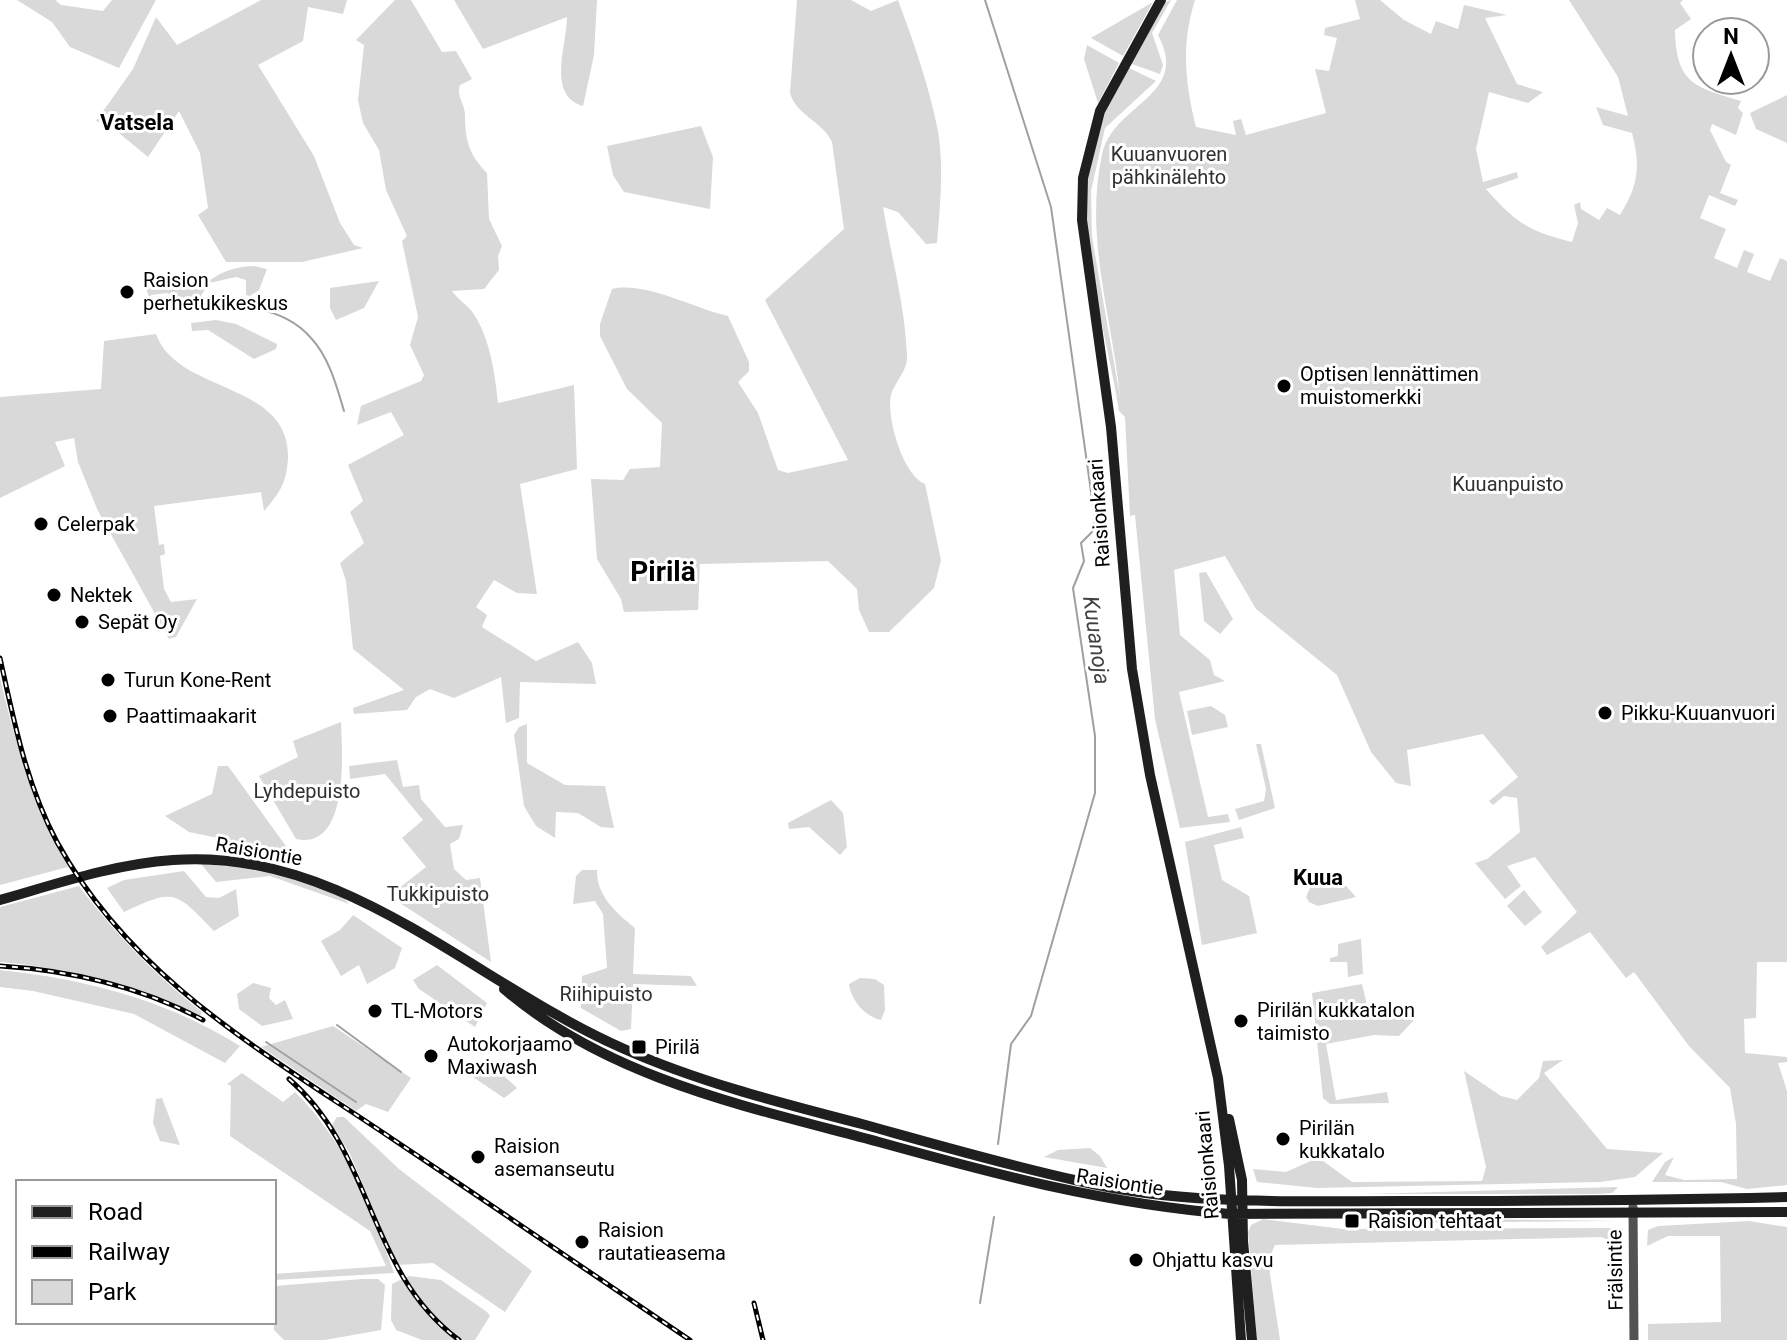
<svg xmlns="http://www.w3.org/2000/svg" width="1787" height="1340" font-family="Roboto,sans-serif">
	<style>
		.green { fill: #d9d9d9 }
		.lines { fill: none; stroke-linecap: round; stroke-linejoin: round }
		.stream { stroke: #a0a0a0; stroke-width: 2 }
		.tertiary { stroke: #525252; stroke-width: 9 }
		.secondary { stroke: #1f1f1f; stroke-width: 10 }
		.rail-casing { stroke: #000; stroke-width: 5 }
		.rail { stroke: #fff; stroke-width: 2; stroke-dasharray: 6; stroke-linecap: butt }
		.poi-dot { fill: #000; stroke: #fff; stroke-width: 3 }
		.labels { text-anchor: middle; stroke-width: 6; stroke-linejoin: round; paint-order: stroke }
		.park-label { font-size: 20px; fill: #303030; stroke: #fff }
		.poi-label { font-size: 20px; fill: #000; stroke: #fff; text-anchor: start }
		.street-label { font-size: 20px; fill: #000; stroke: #fff }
		.neighbourhood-label { font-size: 22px; font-weight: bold; fill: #000; stroke: #fff }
		.water-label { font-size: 22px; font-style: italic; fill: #414141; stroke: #fff }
		.district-label { font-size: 28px; font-weight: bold; fill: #000; stroke: #fff }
	</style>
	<rect width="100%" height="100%" fill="#fff"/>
	<path class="green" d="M17 0H55L61 5 103 11 112 0H156L119 68 70 47 52 22Z
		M261 0H347L343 14 308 7 303 41 258 65 314 156 340 223 354 245 363 248 302 262H226L198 215 208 208 200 153 179 111 148 157 114 129 96 121 133 69 156 17 177 45Z
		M395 0H411L442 52 456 51 472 79 460 85C456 96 465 104 465 115 465 140 469 155 487 173L489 219 502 246 498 256 499 270 484 289 452 291C457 299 467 304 473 313 490 338 495 374 498 403L574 385 577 469 520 484 537 594 517 593 494 580 476 607 487 615 482 627 536 661 578 642 592 663 596 684 520 682 519 718 506 723 501 677 454 698 430 689 416 697 407 710 354 714 353 708 404 690 353 649 346 581 340 563 364 543 350 512 363 501 348 465 404 435 391 412 357 425 361 406 421 381 424 375 410 345 418 317 402 241 407 236 386 190 379 150 363 123 358 100 364 45 356 40Z
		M454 0H597L594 55 583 106C546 95 567 45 567 17L483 49Z
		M797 0H851L871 11 898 0C914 43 929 86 938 131 944 168 940 206 937 243L926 244 898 212 883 207C891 255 905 306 907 355 908 371 895 381 891 395 886 417 903 476 925 484L941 560 934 588 889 632H869L859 610 857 589 828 561 700 564 698 610 624 612 621 599 597 559 591 479 623 480 630 469 660 467 662 423 627 389 600 336V324L612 289C645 281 695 309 728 316L749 362V371L738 382 758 413 778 470 788 473 848 460 765 300 844 229 832 142C822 121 796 115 790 93Z
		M1171 0 1152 33 1163 65 1160 74 1129 63 1165 2Z
		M1177 0H1195C1181 44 1185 83 1196 127L1236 135 1233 121 1241 119 1246 135 1326 113 1315 69 1329 71 1337 38 1324 35 1325 28 1360 19 1355 0H1380L1404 20 1431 34 1436 21 1458 29 1464 5 1507 15 1485 18 1517 84 1543 92 1528 103 1489 92 1476 149 1483 182 1517 172 1518 178 1486 189C1516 223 1528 231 1572 242L1578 223 1574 205 1580 202 1581 209 1599 220 1607 208 1620 215C1638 186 1641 167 1632 133L1603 125 1596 107 1628 116 1618 77 1569 0H1683L1680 3 1691 19 1675 30C1676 83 1694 87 1741 101L1738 108 1743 113 1736 135 1712 124 1710 130 1726 162 1731 165 1720 193 1738 200 1735 206 1709 195 1700 218 1726 229 1714 258 1737 268 1744 250 1754 254 1747 272 1770 281 1780 258 1787 261V962H1757L1756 1018 1744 1019 1745 1053 1787 1057V1062L1778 1063 1787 1091V1185L1747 1189 1721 1182H1652L1665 1162 1674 1157 1665 1175 1684 1180 1737 1179 1736 1124 1730 1088 1689 1046 1634 972 1626 978 1590 932 1547 955 1541 947 1577 912 1535 857 1507 866 1521 886 1505 899 1475 863 1487 859 1520 832 1517 798 1504 796 1493 805 1489 801 1518 777 1483 734 1407 750 1411 786 1396 783 1371 752 1337 675 1256 609 1225 556 1174 570 1180 635 1210 660 1214 675 1225 681 1179 692 1208 817 1228 814 1230 822 1180 828 1155 719 1135 515 1130 516 1125 417 1119 411C1104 316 1067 218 1100 122 1107 103 1118 85 1127 67L1156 81 1105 128 1091 191 1092 237 1120 397C1112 316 1084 237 1102 155 1113 103 1191 97 1158 35Z
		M1153 2 1123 56 1091 38Z
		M1087 45 1119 63 1098 103 1084 59Z
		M1787 95V143L1756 129 1750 113Z
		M701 126 713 157 710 209 624 192 613 175 607 146Z
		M254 266 267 269 259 290 250 296 246 295V280L236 277 209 283 197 302 167 293 151 295 150 300 143 280 201 287C218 273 231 267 254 266Z
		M379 281 364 308 336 320 330 308V288Z
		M216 320 236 324 277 344 276 349 254 359 208 330 192 331 191 323Z
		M156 334C177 394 289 381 288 457 287 482 280 493 264 511L261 492 154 506 159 545 164 544 165 554 160 556 164 589 171 602 197 599 176 637 169 639 98 511 78 462 74 438 55 442 65 466 0 498V397L101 389 104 341Z
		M1206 572 1233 619 1220 634 1204 621 1199 573Z
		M0 677C15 745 35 805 68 867L0 885Z
		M1211 706 1225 715 1228 727 1192 735 1187 711Z
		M341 722C342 751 350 851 296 839L259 776 298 757 293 741Z
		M527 724V763L565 785 605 786 614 828 601 827 578 813 556 812 555 838 536 826 524 806 514 735 519 727Z
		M1256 744H1261L1275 808 1239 820 1235 809 1264 801 1266 789Z
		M397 760 403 787 419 785 421 799 445 827 463 825 459 839 450 844 454 869 466 880 480 878 491 962 389 896 426 867 402 838 423 820 385 774 350 779 349 766Z
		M218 766H228L291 853 189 832 165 816 212 794Z
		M831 800 843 813 847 847 840 855 809 827 789 829 788 823Z
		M1241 827 1244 838 1214 845 1222 880 1249 896 1257 933 1202 945 1185 842Z
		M201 864C233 866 330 878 349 904L270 876 216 882Z
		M582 870H597C596 895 616 913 635 928L633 974 691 976 697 986 633 984 631 1029 621 1031 581 1008 582 976 607 968 603 914 595 901 573 904 576 876Z
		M184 871 206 897 219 898 236 889 239 916 214 931C175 891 175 888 124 912L107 888 124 880Z
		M1330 881 1346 886 1356 897 1318 906 1309 902 1306 897 1310 888Z
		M79 886C116 935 154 974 202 1012L200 1016C134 987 72 968 0 962V907Z
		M1524 890 1542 912 1525 926 1507 906Z
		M353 915 402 948 395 968 367 984 359 965 341 976 321 941 340 930Z
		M1361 939 1363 974 1348 977 1347 962H1330V958L1338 956V944Z
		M437 965 487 1003 475 1027 419 989 413 980Z
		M0 970C85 979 167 1000 240 1046L225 1063 134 1014 33 991 0 987Z
		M860 978 875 979 884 985 885 1010 881 1020C866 1017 851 1001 849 984Z
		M253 983 271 988 269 998 276 1005 285 1000 293 1019 262 1026 239 1009 237 994Z
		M1362 984 1368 1009H1415L1413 1021 1399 1036 1374 1035 1326 1044 1336 1100 1387 1092 1389 1103 1330 1104 1323 1098 1312 993Z
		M333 1026 411 1078 388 1112 366 1104 356 1111 261 1047Z
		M485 1058 517 1088 504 1098 473 1077Z
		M1563 1060 1544 1073 1607 1149 1663 1153 1635 1177 1600 1182 1317 1188 1257 1182 1253 1169 1286 1172 1315 1159 1323 1161 1352 1182 1482 1181 1486 1167 1464 1071 1501 1096 1517 1100 1539 1078 1543 1061Z
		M242 1073 283 1102 295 1092C346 1142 371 1207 394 1273L274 1280V1274L386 1266 370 1231 230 1136 231 1086 227 1084Z
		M162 1098 180 1145 160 1141 153 1123 156 1099Z
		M337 1117H344L399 1169 532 1271 505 1312 433 1263 397 1265 350 1154 332 1125Z
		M1090 1148 1100 1156 1107 1168 1044 1157 1058 1150Z
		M1618 1187 1612 1193 1597 1194H1367Z
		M1263 1219 1343 1229 1623 1228V1246L1601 1237 1275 1245 1268 1261 1280 1340H1257L1248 1232 1251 1225Z
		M1469 1219 1617 1221 1362 1223Z
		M1749 1221 1787 1227V1340H1648V1324L1721 1322 1720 1236H1668L1647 1246 1648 1230 1658 1226Z
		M409 1276 441 1280 487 1312 490 1316 475 1340H422L396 1330 391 1320 392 1284Z
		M362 1279H378L385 1285 381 1330 325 1340H284L274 1330V1286Z"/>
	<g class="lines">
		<path class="stream" d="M985 0 1051 207 1095 520 1092 532 1081 543 1084 561 1073 588 1095 736V793L1031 1016 1011 1044 998 1144
			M158 311C205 303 276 297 311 338 329 357 337 387 344 411
			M337 1025 401 1072
			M266 1042 356 1102
			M980 1303 994 1217"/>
		<path class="tertiary" d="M1633 1207 1634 1340"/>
		<path class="secondary" d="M1161 0 1100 111 1083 178 1082 220 1111 427 1132 669 1150 775 1218 1078 1229 1166 1241 1340
			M0 900C56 884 114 864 173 860 345 847 474 983 622 1048 698 1082 781 1103 862 1124 934 1144 1006 1165 1079 1181 1185 1206 1295 1201 1404 1201 1532 1201 1659 1200 1787 1197
			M504 989C609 1079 749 1107 879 1142 998 1175 1106 1204 1230 1214L1787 1212
			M1229 1119 1242 1180 1243 1241 1252 1340"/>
		<defs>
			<path id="rail" d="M0 658C14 721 26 784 57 842 133 981 267 1054 394 1140 493 1206 591 1273 690 1340
				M0 966C69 970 142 987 203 1020
				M289 1079C375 1153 366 1271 459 1340
				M754 1303 763 1340"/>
		</defs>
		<use href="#rail" class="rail-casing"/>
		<use href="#rail" class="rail"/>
	</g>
	<g class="poi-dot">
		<circle cx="127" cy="292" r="8"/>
		<circle cx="1284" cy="386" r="8"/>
		<circle cx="41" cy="524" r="8"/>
		<circle cx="54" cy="595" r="8"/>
		<circle cx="82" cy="622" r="8"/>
		<circle cx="108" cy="680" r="8"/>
		<circle cx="1605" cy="713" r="8"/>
		<circle cx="110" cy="716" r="8"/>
		<circle cx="375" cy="1011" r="8"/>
		<circle cx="1241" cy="1021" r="8"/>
		<rect x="631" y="1039" width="16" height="16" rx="4"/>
		<circle cx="431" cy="1056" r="8"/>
		<circle cx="1283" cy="1139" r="8"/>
		<circle cx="478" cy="1157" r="8"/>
		<rect x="1344" y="1213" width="16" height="16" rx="4"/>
		<circle cx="582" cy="1242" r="8"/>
		<circle cx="1136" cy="1260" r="8"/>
	</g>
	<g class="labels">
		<g class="park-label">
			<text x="1169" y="161">Kuuanvuoren<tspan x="1169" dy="23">pähkinälehto</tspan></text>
			<text x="1508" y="491">Kuuanpuisto</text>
			<text x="307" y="798">Lyhdepuisto</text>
			<text x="438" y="901">Tukkipuisto</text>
			<text x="606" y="1001">Riihipuisto</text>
		</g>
		<g class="poi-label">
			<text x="143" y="287">Raision<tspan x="143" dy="23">perhetukikeskus</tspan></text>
			<text x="1300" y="381">Optisen lennättimen<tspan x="1300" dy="23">muistomerkki</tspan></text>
			<text x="57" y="531">Celerpak</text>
			<text x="70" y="602">Nektek</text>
			<text x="98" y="629">Sepät Oy</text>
			<text x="124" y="687">Turun Kone-Rent</text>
			<text x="1621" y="720">Pikku-Kuuanvuori</text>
			<text x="126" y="723">Paattimaakarit</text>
			<text x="1257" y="1017">Pirilän kukkatalon<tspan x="1257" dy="23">taimisto</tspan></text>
			<text x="391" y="1018">TL-Motors</text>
			<text x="447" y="1051">Autokorjaamo<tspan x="447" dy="23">Maxiwash</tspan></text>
			<text x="655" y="1054">Pirilä</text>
			<text x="1299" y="1135">Pirilän<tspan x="1299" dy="23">kukkatalo</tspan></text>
			<text x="494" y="1153">Raision<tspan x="494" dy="23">asemanseutu</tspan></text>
			<text x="1368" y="1228">Raision tehtaat</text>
			<text x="598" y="1237">Raision<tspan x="598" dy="23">rautatieasema</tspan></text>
			<text x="1152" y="1267">Ohjattu kasvu</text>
		</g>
		<g class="street-label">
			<text transform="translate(1099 513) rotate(-94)" y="7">Raisionkaari</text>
			<text transform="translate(259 851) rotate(10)" y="7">Raisiontie</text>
			<text transform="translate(1207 1165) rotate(-95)" y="7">Raisionkaari</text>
			<text transform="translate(1120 1182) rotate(9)" y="7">Raisiontie</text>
			<text transform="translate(1615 1270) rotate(-91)" y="7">Frälsintie</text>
		</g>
		<g class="neighbourhood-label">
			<text x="137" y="130">Vatsela</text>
			<text x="1318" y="885">Kuua</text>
		</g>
		<g class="water-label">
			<text transform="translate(1097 640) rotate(82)" y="8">Kuuanoja</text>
		</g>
		<g class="district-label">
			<text x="663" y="581">Pirilä</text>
		</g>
	</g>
	<rect x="16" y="1180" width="260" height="144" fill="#ffffff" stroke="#999999" stroke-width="2"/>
	<rect x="32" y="1206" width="40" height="12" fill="#1f1f1f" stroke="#999999" stroke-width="2"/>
	<text x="88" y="1220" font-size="24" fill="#000000">Road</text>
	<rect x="32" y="1246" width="40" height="12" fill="#000000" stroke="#999999" stroke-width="2"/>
	<text x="88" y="1260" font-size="24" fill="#000000">Railway</text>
	<rect x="32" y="1280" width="40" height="24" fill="#d9d9d9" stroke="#999999" stroke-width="2"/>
	<text x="88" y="1300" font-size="24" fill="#000000">Park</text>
	<g transform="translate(1731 56)"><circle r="38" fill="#ffffff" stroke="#999999" stroke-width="2"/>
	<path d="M0-6L14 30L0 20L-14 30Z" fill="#000000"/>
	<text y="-12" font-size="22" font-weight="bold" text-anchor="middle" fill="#000000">N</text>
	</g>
</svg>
